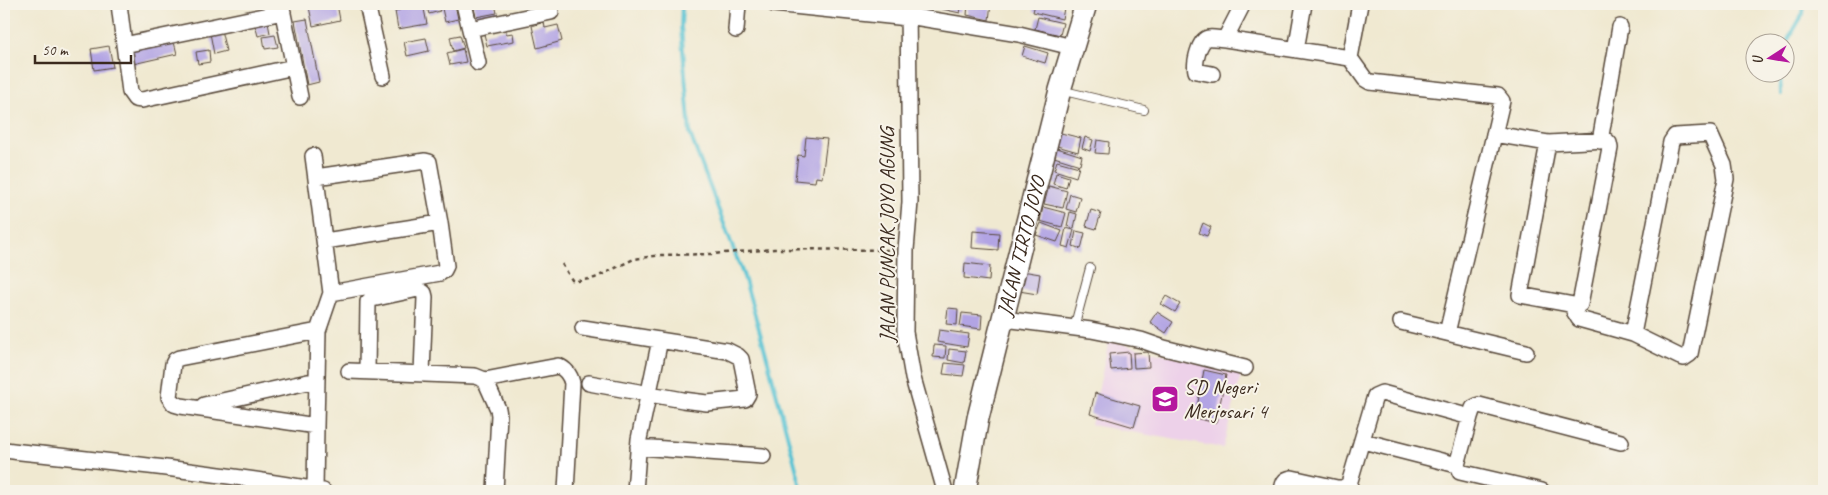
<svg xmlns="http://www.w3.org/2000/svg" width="1828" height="495" font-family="Caveat,sans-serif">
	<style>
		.built { fill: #edd1e9 }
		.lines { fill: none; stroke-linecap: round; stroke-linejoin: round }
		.stream { stroke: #58c3d3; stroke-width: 4 }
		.building { fill: #b2a4e4 }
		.lane-casing { stroke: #564739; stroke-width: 10 }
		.street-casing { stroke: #564739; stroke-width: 18 }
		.secondary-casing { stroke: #564739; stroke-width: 24 }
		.path { stroke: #564739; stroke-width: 2.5; stroke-dasharray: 4 4; stroke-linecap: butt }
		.lane { stroke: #fff; stroke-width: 8 }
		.street { stroke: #fff; stroke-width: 15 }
		.secondary { stroke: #fff; stroke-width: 21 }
		.labels { text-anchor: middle; stroke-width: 4; stroke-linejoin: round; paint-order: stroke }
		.street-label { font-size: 21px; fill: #3b2a1e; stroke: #f7f3e8 }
		.poi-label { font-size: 21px; fill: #3b2a1e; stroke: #f7f3e8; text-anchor: start }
	</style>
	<rect width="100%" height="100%" fill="#f7f3e8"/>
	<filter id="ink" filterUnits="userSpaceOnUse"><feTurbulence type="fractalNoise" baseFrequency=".02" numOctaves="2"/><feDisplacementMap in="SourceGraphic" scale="10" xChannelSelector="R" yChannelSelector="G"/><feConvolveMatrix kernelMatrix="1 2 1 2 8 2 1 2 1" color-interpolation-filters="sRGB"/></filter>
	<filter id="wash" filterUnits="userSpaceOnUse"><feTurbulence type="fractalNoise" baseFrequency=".0096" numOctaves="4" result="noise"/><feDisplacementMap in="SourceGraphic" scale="20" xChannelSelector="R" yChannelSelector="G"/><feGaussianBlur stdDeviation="1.12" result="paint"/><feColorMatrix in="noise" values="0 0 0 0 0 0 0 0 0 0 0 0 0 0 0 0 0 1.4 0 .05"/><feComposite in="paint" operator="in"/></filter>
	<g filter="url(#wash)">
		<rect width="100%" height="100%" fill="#f0e9d1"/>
		<path class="built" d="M1109 340 1241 374 1223 448 1091 425Z"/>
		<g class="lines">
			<path class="stream" d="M682 4 681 27 690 134 744 277 765 350 802 491
				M1786 43 1803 14 1804 4
				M1780 72 1781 94"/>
		</g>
		<g id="blocks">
			<path class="building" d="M324 4H337L340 20 313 26 309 7Z
				M399 4H423L427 24 398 29 395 11 400 10Z
				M426 4H438L440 11 429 14Z
				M441 4H455L458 19 445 22Z
				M473 4H490V5L495 4 497 13 476 17Z
				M929 4H962L960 13 928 6Z
				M968 4H991L989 20 967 15Z
				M1035 4H1049L1064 8 1062 19 1033 12Z
				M1038 17 1063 23 1060 35 1035 29Z
				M267 18 270 33 258 36 254 21Z
				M307 19 319 82 307 85 295 21Z
				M544 22 545 28 558 25 562 41 537 48 532 26Z
				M506 29V34L513 33 514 41 487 46 484 34Z
				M221 30 226 51 214 54 210 33Z
				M275 35 278 47 265 49 263 37Z
				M460 35 464 48 453 51 450 37Z
				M173 38 177 54 133 64 130 47Z
				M426 38 429 51 407 56 404 42Z
				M109 46 113 67 94 70 91 49Z
				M1025 46 1048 53 1045 63 1022 56Z
				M463 49 466 62 450 65 447 53Z
				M209 50 210 62 198 64 196 52Z
				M1061 133 1081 138 1078 152 1057 146Z
				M806 137 827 139 822 178 816 177 815 182 795 180 798 155 804 156Z
				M1085 137 1093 140 1090 151 1082 148Z
				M1097 140 1109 142 1108 154 1095 153Z
				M1057 148 1082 156 1080 165 1054 157Z
				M1057 161 1079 167 1076 177 1054 170Z
				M1056 173 1069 177 1066 188 1053 184Z
				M1049 186 1067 191 1063 208 1044 204Z
				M1070 194 1080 197 1076 212 1066 209Z
				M1043 207 1066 213 1062 227 1040 221Z
				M1091 210 1101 213 1096 229 1086 226Z
				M1070 212 1077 214 1074 228 1067 226Z
				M1041 223 1062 231 1057 242 1036 235Z
				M1203 223 1211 227 1207 236 1199 233Z
				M1066 228 1074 230 1069 248 1062 246Z
				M973 231 999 233 998 250 972 248Z
				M1076 231 1085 233 1081 249 1073 246Z
				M965 263 990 266 989 281 964 278Z
				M1016 270 1040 274 1037 294 1013 290Z
				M1166 296 1180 304 1175 312 1161 304Z
				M948 308 958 309 957 325 946 324Z
				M1157 312 1173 322 1166 333 1150 322Z
				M962 313 982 315 981 329 960 326Z
				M939 330 969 334 967 347 937 342Z
				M934 345 946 346 945 358 933 357Z
				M949 349 966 351 964 363 948 360Z
				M1129 352 1130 368 1111 370 1109 354Z
				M1148 352 1149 367 1134 368 1133 353Z
				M945 363 965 365 963 376 943 374Z
				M1204 370 1226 375 1216 423 1195 418Z
				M1095 393 1140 406 1134 427 1090 414Z"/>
		</g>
	</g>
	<g filter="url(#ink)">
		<use href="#blocks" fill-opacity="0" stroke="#564739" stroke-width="1"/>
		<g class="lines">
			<defs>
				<path id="lane" d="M1060 90 1144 110
					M1074 328 1090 268"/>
				<path id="street" d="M119 4 130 92 135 99 142 100 294 67 281 4
					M367 4 383 76
					M464 4 478 63
					M774 4 908 18
					M884 4 908 7
					M908 4 910 202 906 250 905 332 913 378 945 491
					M1243 4 1225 39 1350 58 1360 4
					M908 16 1019 34 1072 47
					M470 29 551 12
					M736 30 738 4
					M124 45 283 12
					M1296 50 1304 4
					M1350 58 1365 79 1370 82 1498 96 1502 101 1447 333
					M294 67 300 97
					M1212 74 1196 71C1194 63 1199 40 1208 38 1213 37 1220 39 1225 39
					M1494 134 1548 143 1520 295 1574 305 1580 304 1610 148 1609 143 1606 140 1548 143
					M1600 141 1620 27
					M313 156 331 293
					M316 177 425 161 429 162 440 223
					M1574 305V311L1579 319 1633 334 1680 357 1684 358 1690 354 1726 179 1724 165 1710 134 1675 136 1671 142 1633 334
					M1004 319 1091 330 1141 340 1164 348 1245 368
					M1401 322 1526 352
					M583 328 728 351 738 356 741 359 748 394 745 399 707 403 683 400 589 383
					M349 371 475 376 485 380 558 366C566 369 570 375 572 383L566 491
					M367 371 368 302 372 299 418 289 424 293 425 297 422 373
					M485 380 498 409 499 415 495 491
					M204 405 317 380
					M316 426 318 331 331 293 440 273 444 270 446 266 440 223 325 241
					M1363 441 1457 465 1460 472 1542 491
					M638 447 763 456
					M4 450C111 462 218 472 323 491
					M1457 465 1470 417
					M315 490 316 426 181 406 174 404 169 397 173 364 175 360 179 358 318 331
					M635 491 639 439 660 340
					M1282 491C1283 483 1284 479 1292 478L1337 488H1343L1349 484 1375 396 1382 393 1470 417 1473 408 1479 405 1621 442"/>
				<g id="secondary">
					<path id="s1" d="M965 491 978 418 1060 90 1086 4"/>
				</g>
			</defs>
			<use href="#lane" class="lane-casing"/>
			<use href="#street" class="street-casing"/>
			<use href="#secondary" class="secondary-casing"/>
			<path class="path" d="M562 264 572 280 578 281 595 278 634 259 661 255 712 254 774 249 892 250"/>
			<use href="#lane" class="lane"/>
			<use href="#street" class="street"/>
			<use href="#secondary" class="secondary"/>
		</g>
	</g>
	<defs>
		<symbol id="school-square" viewBox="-11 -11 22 22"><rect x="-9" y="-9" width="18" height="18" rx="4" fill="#b5179e" stroke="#f7f3e8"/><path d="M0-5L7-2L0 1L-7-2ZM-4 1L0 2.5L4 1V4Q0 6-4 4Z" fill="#fff"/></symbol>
	</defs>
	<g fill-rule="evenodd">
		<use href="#school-square" x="1149" y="383" width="32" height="32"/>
	</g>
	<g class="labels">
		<g class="street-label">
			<text transform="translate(887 235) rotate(-90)" y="7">JALAN PUNCAK JOYO AGUNG</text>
			<text dy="7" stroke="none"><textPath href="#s1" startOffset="251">JALAN TIRTO JOYO</textPath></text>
		</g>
		<g class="poi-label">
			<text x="1184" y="394">SD Negeri<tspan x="1184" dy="24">Merjosari 4</tspan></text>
		</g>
	</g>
	<rect width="1828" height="495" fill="none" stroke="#f7f3e8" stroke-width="20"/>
	<g transform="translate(1770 58) rotate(258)"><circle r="24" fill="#f7f3e8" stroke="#aca397"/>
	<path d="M0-4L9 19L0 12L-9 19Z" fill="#b5179e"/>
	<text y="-8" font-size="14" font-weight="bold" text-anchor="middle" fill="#3b2a1e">U</text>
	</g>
	<path d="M35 55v8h96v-8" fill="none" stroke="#3b2a1e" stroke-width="2.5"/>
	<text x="42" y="55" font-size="15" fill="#3b2a1e" stroke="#f7f3e8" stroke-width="4" paint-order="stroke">50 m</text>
</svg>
